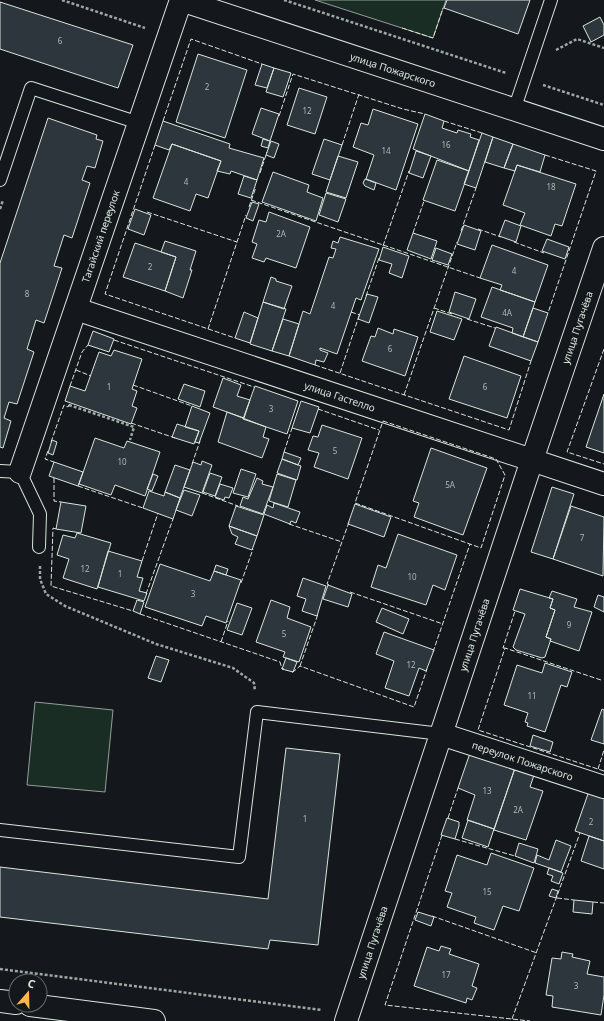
<svg xmlns="http://www.w3.org/2000/svg" width="604" height="1021" font-family="'Noto Sans',sans-serif">
	<style>
		.green { fill: #1a2d24; stroke: #939e99 }
		.building { fill: #2c363c; stroke: #d8e6dc }
		.lines { fill: none; stroke-linecap: round; stroke-linejoin: round }
		.lane-casing { stroke: #d8e6dc; stroke-width: 14 }
		.street-casing { stroke: #d8e6dc; stroke-width: 24 }
		.path { stroke: #9da8a2; stroke-width: 2.5; stroke-dasharray: 3 2; stroke-linecap: butt }
		.lane { stroke: #14181c; stroke-width: 12 }
		.street { stroke: #14181c; stroke-width: 22 }
		.fence { stroke: #d8e6dc; stroke-width: 1; stroke-dasharray: 5 2; stroke-linecap: butt }
		.labels { text-anchor: middle; stroke-width: 3; stroke-linejoin: round; paint-order: stroke }
		.number-label { font-size: 8px; fill: #adbab4 }
		.street-label { font-size: 10px; fill: #d8e6dc; stroke: #14181c }
	</style>
	<rect width="100%" height="100%" fill="#14181c"/>
	<path class="green" d="M315 0H446L433 38Z
		M35 702 113 710 105 792 27 785Z"/>
	<path class="building" d="M447 0H530L518 34 444 8Z
		M0 2 133 45 118 88 0 49Z
		M600 17 604 25V35L591 42 583 26Z
		M198 54 247 70 225 138 176 122Z
		M262 64 274 68 267 88 255 85Z
		M274 68 291 73 283 97 266 92Z
		M299 88 327 97 315 134 287 125Z
		M261 108 279 114 270 141 252 134Z
		M373 109 418 124 396 190 366 179 374 155 353 147 361 123 368 125Z
		M425 114 444 121 442 128 457 133 458 130 471 134 470 137 479 140 469 171 413 149Z
		M48 118 97 135 96 139 103 141 95 168 87 166 82 180 90 183 72 238 64 235 54 266 62 268 44 323 36 320 27 349 34 352 17 404 9 402 4 418 11 421 3 448 0 447V263Z
		M163 121 230 144 229 148 264 158 257 180 231 171 230 174 217 171 221 161 172 144 169 150 155 145Z
		M482 133 493 137 476 188 464 184Z
		M493 137 513 144 504 168 485 162Z
		M263 139 270 141 268 148 261 146Z
		M324 139 342 145 330 180 312 174Z
		M271 141 279 144 274 158 266 155Z
		M172 144 221 161 208 198 196 194 190 211 153 198Z
		M513 144 545 155 540 172 517 165 515 171 504 168Z
		M416 151 431 156 423 178 409 173Z
		M338 156 358 162 346 198 326 192Z
		M437 160 469 171 455 211 423 200Z
		M517 165 576 184 562 226 555 224 551 236 520 225 525 213 503 205Z
		M273 172 309 185 307 192 323 198 316 221 262 202Z
		M244 176 257 180 251 198 238 194Z
		M365 179 376 183 374 190 365 186 363 183Z
		M326 193 346 199 338 222 319 215Z
		M252 202 259 204 253 221 246 218Z
		M135 209 151 215 144 235 128 229Z
		M269 212 310 227 296 268 266 258 264 262 252 258 257 244 252 242 259 220 266 222Z
		M505 220 521 226 516 242 499 236Z
		M464 225 481 231 475 250 457 244Z
		M413 233 437 241 431 259 407 250Z
		M340 237 379 249 361 300 356 298 337 354 320 348V350L328 353 324 362 316 360 315 365 289 356 303 311 310 314 329 257 333 258 336 249 331 248 333 241 338 243Z
		M547 239 569 247 565 259 542 251Z
		M165 241 196 251 190 270H192L183 298 165 291 176 257 161 252Z
		M135 243 176 257 165 291 123 277Z
		M492 245 548 265 535 302 500 290 502 285 480 278Z
		M383 247 409 256 402 278 389 273 392 264 379 260Z
		M436 248 452 254 448 265 432 260Z
		M271 277 276 279V281L292 286 284 309 263 302Z
		M492 287 535 302 523 337 512 333 513 328 481 317Z
		M455 292 476 299 469 319 449 312Z
		M367 294 378 297 369 323 358 319Z
		M263 302 286 309 272 351 250 344Z
		M533 308 548 313 538 342 523 337Z
		M437 311 462 319 454 340 430 332Z
		M244 312 258 318 250 343 235 338Z
		M283 319 299 324 289 356 272 351Z
		M496 327 538 342 531 361 489 346Z
		M378 328 393 334 394 329 418 337 405 376 362 361 371 336 375 337Z
		M93 331 114 339 109 352 88 345Z
		M114 350 142 359 132 389 137 391 132 406 137 408 131 424 65 401 70 386 85 391 99 352 111 356Z
		M464 356 521 376 507 418 449 399Z
		M223 378 241 385 237 396 250 400 244 418 213 407Z
		M184 384 205 391 200 407 178 399Z
		M255 386 298 401 287 434 243 419Z
		M604 394V453L586 447Z
		M301 401 319 407 310 433 292 428Z
		M192 406 210 413 199 443 195 442 199 431 185 427Z
		M227 412 266 427 263 437 269 439 262 458 218 442Z
		M177 424 199 431 194 444 172 437Z
		M322 425 362 438 348 479 314 467 319 453 308 450 313 436 318 437Z
		M95 438 124 448 127 441 160 452 145 496 115 485 111 495 79 484Z
		M52 440 57 442 53 455 48 453Z
		M431 448 487 468 463 535 414 517 419 503 413 501Z
		M284 452 301 458 298 465 282 459Z
		M282 459 301 466 297 480 277 473Z
		M202 461 212 465 202 493 184 487 193 462 201 465Z
		M54 462 83 472 78 486 49 476Z
		M175 465 190 470 180 498 165 492Z
		M241 469 256 474 248 497 233 493Z
		M210 473 222 477 215 496 203 492Z
		M153 474 158 476 152 491 147 489Z
		M277 474 296 480 288 507 269 501Z
		M257 478 263 481 262 484 273 487 263 514 240 506 243 497 248 499Z
		M220 484 233 488 229 498 225 497 224 500 215 497Z
		M552 487 574 494 553 559 531 552Z
		M184 490 200 495 192 516 176 510Z
		M149 491 164 496 165 492 180 498 173 519 143 508Z
		M61 502 86 506 81 533 56 529Z
		M274 503 300 512 296 523 291 521 290 524 264 514 267 505 273 508Z
		M355 504 391 517 384 537 348 524Z
		M236 506 264 515 257 536 229 526Z
		M571 506 604 517 603 576 553 559Z
		M229 526 257 536 252 550 235 544 238 537 232 534Z
		M77 533 111 543 97 589 63 578 69 559 57 555 63 535 75 538Z
		M398 534 457 555 445 590 433 585 426 605 371 587 378 565 386 568Z
		M108 551 142 561 137 577 143 578 139 591 147 593 144 601 98 587Z
		M160 564 210 581 214 571 241 580 226 623 206 616 202 626 145 607Z
		M216 565 228 569 226 575 214 571Z
		M303 578 326 586 317 616 302 611 306 599 297 596Z
		M328 585 352 594 348 607 323 599Z
		M520 589 553 599 550 608 555 610 546 637 551 639 545 657 542 658 516 650 513 647 525 614 513 610Z
		M552 591 577 599 574 607 592 612 579 651 550 641 551 639 546 637 555 610 550 608 553 599 549 598Z
		M598 595 604 597V612L594 607Z
		M137 600 144 602 140 614 133 611Z
		M271 600 290 607 287 618 311 627 299 662 283 657 285 652 256 642Z
		M237 603 252 608 242 635 227 630Z
		M382 608 409 619 403 634 376 622Z
		M384 632 434 650 426 671 419 668 409 696 385 688 394 661 376 654Z
		M156 656 169 660 161 682 148 678Z
		M286 658 297 662 293 672 282 669Z
		M545 663 572 672 567 687 561 685 545 732 527 726 528 723 525 722 528 713 504 705 517 665 542 673Z
		M602 709 604 710V744L591 740Z
		M533 735 553 742 550 752 530 746Z
		M286 748 340 754 318 945 270 940 268 949 0 917V867L268 899Z
		M470 753 515 768 494 829 467 820 475 795 458 788Z
		M515 768 534 775 530 787 543 791 526 840 494 830Z
		M589 791 604 796V841L575 831Z
		M447 818 459 822V826L455 839 441 835Z
		M468 820 494 829 488 847 462 838Z
		M589 836 604 841V869L581 861Z
		M556 840 571 846 561 872 535 863 537 855 549 860Z
		M519 843 538 849 534 863 515 856Z
		M491 853 534 868 519 911 503 906 494 930 474 923 476 917 447 907 452 893 445 891 457 855 487 865Z
		M549 868 563 873 559 884 551 881 553 876 547 874Z
		M552 889 558 891 556 898 549 896Z
		M574 900 593 902 592 914 573 912Z
		M418 912 434 917 431 926 415 920Z
		M441 946 451 949 449 954 479 964 472 986 477 988 472 1000 467 998 466 1003 414 986 427 947 439 951Z
		M562 952 573 954 572 957 590 961 587 974 604 977V995L601 1015 552 1007 553 996 546 995 552 958 561 959Z"/>
	<g class="lines">
		<defs>
			<path id="lane" d="M514 110 551 0
				M0 180 31 88 139 123
				M0 471 20 472 40 514 39 547
				M0 830 239 857 257 712 441 734"/>
			<g id="street">
				<path id="s1" d="M181 0 604 139"/>
				<path id="s2" d="M76 309 604 484"/>
				<path id="s3" d="M20 472 181 0"/>
				<path id="s4" d="M441 734 604 787"/>
				<path d="M0 1001 16 1003"/>
				<path d="M30 1005 154 1021"/>
				<path id="s5" d="M346 1021 532 460 604 248"/>
			</g>
		</defs>
		<use href="#lane" class="lane-casing"/>
		<use href="#street" class="street-casing"/>
		<path class="path" d="M62 0 145 28
			M284 0 506 73
			M556 50 577 39 604 48
			M543 85 604 105
			M0 209 3 200
			M69 405 134 427 130 440
			M40 566V579L46 594 65 606 156 644 233 668 254 683 255 691
			M0 969 322 1010"/>
		<use href="#lane" class="lane"/>
		<use href="#street" class="street"/>
		<path class="fence" d="M402 28 433 38 443 8
			M279 116 293 74 403 109 425 114
			M163 121 191 39 262 64
			M444 121 482 133
			M155 145 105 294 235 338
			M342 145 359 94
			M545 155 596 171 548 313
			M260 173 267 152
			M251 200 480 278
			M249 207 256 187
			M147 212 237 242
			M478 229 501 237
			M461 231 476 188
			M413 233 424 201
			M514 242 544 253
			M383 246 409 171
			M366 296 379 258
			M434 308 452 314
			M351 312 360 315
			M467 319 495 328
			M208 329 246 215
			M114 340 254 387
			M604 349 567 452 604 464
			M315 365 509 430 531 361
			M76 370 91 376
			M340 373 359 316
			M133 385 192 406
			M70 386 82 352 88 345
			M404 395 457 242
			M318 409 379 430
			M383 421 496 459 505 475 481 548 355 503Z
			M131 423 175 438
			M51 442 64 405 68 407 70 403
			M48 451 45 459 54 462
			M284 452 292 428
			M192 464 200 441
			M54 478V501L61 502
			M78 486 143 508
			M202 493 238 506
			M289 524 342 542
			M56 529 53 528 51 586 133 611
			M142 561 158 513
			M241 583 253 549
			M329 585 327 584 349 522
			M350 592 443 624
			M146 594 173 519
			M140 614 280 662 282 669H284
			M221 642 228 621
			M505 648H503L515 611
			M433 652 470 544
			M300 666 318 614
			M292 672H293L300 666 414 707 427 669
			M601 680 505 648 478 730 604 771
			M598 769 604 750
			M448 818 458 788
			M442 835 385 1005 530 1021
			M455 839 515 856
			M557 898 574 900
			M593 902 604 903
			M432 916 537 953
			M512 1019 580 833"/>
	</g>
	<g class="labels">
		<g class="number-label">
			<text x="60" y="44">6</text>
			<text x="207" y="90">2</text>
			<text x="307" y="114">12</text>
			<text x="446" y="148">16</text>
			<text x="386" y="154">14</text>
			<text x="186" y="185">4</text>
			<text x="551" y="190">18</text>
			<text x="281" y="237">2А</text>
			<text x="150" y="270">2</text>
			<text x="514" y="274">4</text>
			<text x="27" y="297">8</text>
			<text x="333" y="309">4</text>
			<text x="507" y="316">4А</text>
			<text x="390" y="352">6</text>
			<text x="109" y="390">1</text>
			<text x="485" y="390">6</text>
			<text x="271" y="412">3</text>
			<text x="335" y="454">5</text>
			<text x="122" y="465">10</text>
			<text x="450" y="488">5А</text>
			<text x="582" y="541">7</text>
			<text x="85" y="572">12</text>
			<text x="120" y="577">1</text>
			<text x="412" y="580">10</text>
			<text x="193" y="597">3</text>
			<text x="569" y="628">9</text>
			<text x="284" y="637">5</text>
			<text x="411" y="668">12</text>
			<text x="532" y="699">11</text>
			<text x="487" y="794">13</text>
			<text x="518" y="813">2А</text>
			<text x="305" y="822">1</text>
			<text x="591" y="825">2</text>
			<text x="487" y="895">15</text>
			<text x="446" y="978">17</text>
			<text x="576" y="989">3</text>
		</g>
		<g class="street-label">
			<text dy="4" stroke="none"><textPath href="#s1" startOffset="223">улица Пожарского</textPath></text>
			<text dy="4" stroke="none"><textPath href="#s3" startOffset="249">Тагайский переулок</textPath></text>
			<text dy="4" stroke="none"><textPath href="#s5" startOffset="731">улица Пугачёва</textPath></text>
			<text dy="4" stroke="none"><textPath href="#s2" startOffset="278">улица Гастелло</textPath></text>
			<text dy="4" stroke="none"><textPath href="#s5" startOffset="407">улица Пугачёва</textPath></text>
			<text dy="4" stroke="none"><textPath href="#s4" startOffset="86">переулок Пожарского</textPath></text>
			<text dy="4" stroke="none"><textPath href="#s5" startOffset="83">улица Пугачёва</textPath></text>
		</g>
	</g>
	<g transform="translate(28 993) rotate(20)"><circle r="19" fill="#14181c" stroke="#626a69"/>
	<path d="M0-3L7 15L0 10L-7 15Z" fill="#ffb74d"/>
	<text y="-6" font-size="11" font-weight="bold" text-anchor="middle" fill="#d8e6dc">С</text>
	</g>
</svg>
